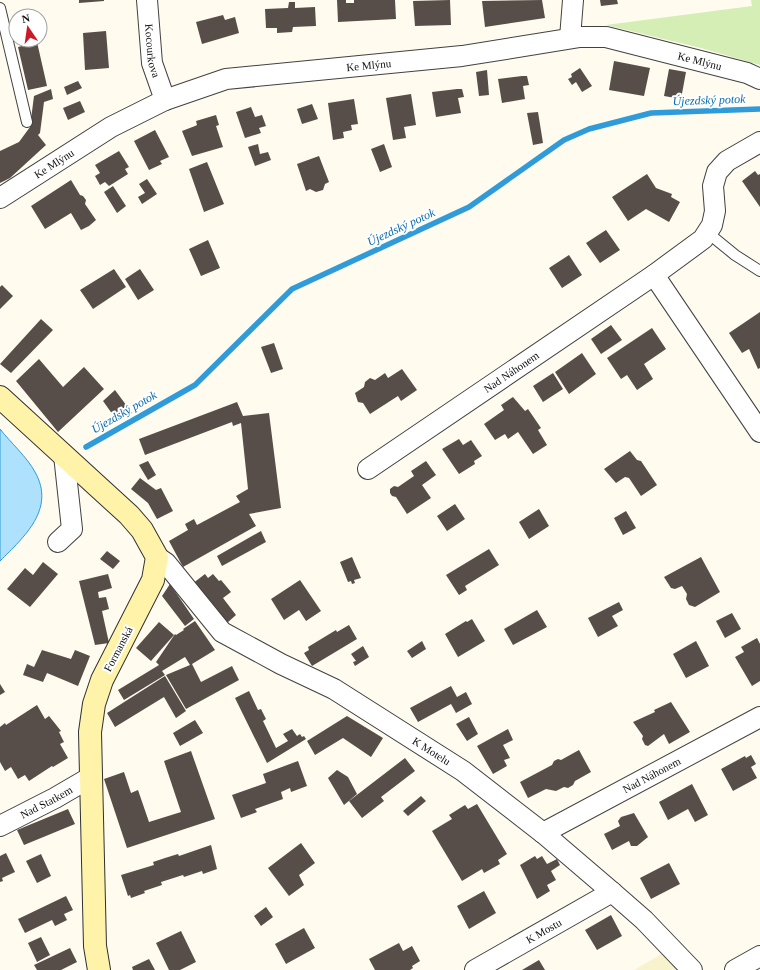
<svg xmlns="http://www.w3.org/2000/svg" width="760" height="970" font-family="Georgia,serif">
	<style>
		.farmland { fill: #f8f3cc }
		.green { fill: #d4eeb5 }
		.water { fill: #aee1fc; stroke: #2f9bd9 }
		.lines { fill: none; stroke-linecap: round; stroke-linejoin: round }
		.stream { stroke: #2f9bd9; stroke-width: 5.5 }
		.building { fill: #584e49 }
		.lane-casing { stroke: #414141; stroke-width: 12 }
		.street-casing { stroke: #414141; stroke-width: 22 }
		.secondary-casing { stroke: #303030; stroke-width: 24 }
		.lane { stroke: #fff; stroke-width: 10 }
		.street { stroke: #fff; stroke-width: 20 }
		.secondary { stroke: #fff3aa; stroke-width: 22 }
		.labels { text-anchor: middle; stroke-width: 4; stroke-linejoin: round; paint-order: stroke }
		.street-label { font-size: 11px; fill: #0e0e0e; stroke: #fff }
		.water-label { font-size: 12px; font-style: italic; fill: #0b6bac; stroke: #fff }
	</style>
	<rect width="100%" height="100%" fill="#fffbef"/>
	<path class="farmland" d="M662 954 679 970H634Z"/>
	<path class="green" d="M751 0H760V65L701 48 606 25 752 6Z"/>
	<path class="water" d="M0 429C11 443 27 457 35 472 56 509 24 537 0 561Z"/>
	<g class="lines">
		<path class="stream" d="M86 447 195 385 292 289 469 207 564 140 589 129 651 113 760 109"/>
	</g>
	<path class="building" d="M79 0H104V1L79 3Z
		M337 0H346V3H354V0H395L396 19 338 22Z
		M450 0 451 25 415 26 413 1Z
		M542 0 545 18 485 27 482 1Z
		M600 0H617L618 4 601 6Z
		M289 2H295V8L315 7 316 26 293 27 292 32 277 33V28H266L265 9 288 8Z
		M223 15 225 20 235 17 239 33 202 44 196 22Z
		M106 31 109 68 85 70 83 33Z
		M37 42 47 86 28 90 18 47Z
		M614 61 650 68 644 96 609 90Z
		M580 68 592 86 582 92 576 82 572 85 568 79 572 77 571 74Z
		M669 69 686 72 681 99 664 96Z
		M487 70 489 95 479 96 476 72Z
		M522 76H527L529 85 523 86 525 99 502 103 498 79Z
		M78 81 82 88 67 95 64 87Z
		M51 89 53 99 44 102 40 133 38 135 46 145 10 178 0 183V151L19 142 30 127 34 96Z
		M457 89H462L464 97 458 98 461 113 436 117 432 92Z
		M411 94 416 125 404 127 406 138 393 140 386 98Z
		M354 99 358 124 351 125 352 130 343 132 344 138 333 140 328 103Z
		M80 101 85 112 68 120 63 108Z
		M312 104 318 119 302 124 297 109Z
		M251 107 255 117 262 115 266 126 259 128 261 133 245 138 236 112Z
		M538 112 543 143 533 145 527 113Z
		M216 115 219 125 216 126 223 147 192 156 182 131 195 126 197 125 196 121Z
		M155 130 169 157 160 161 162 164 149 170 134 141Z
		M258 144 260 154 268 152 271 160 255 166 248 147Z
		M384 144 392 167 380 172 371 149Z
		M119 151 129 167 125 169 128 174 109 186 105 182 100 185 95 176 100 173 95 165Z
		M319 156 329 182 325 184 323 190 316 192 310 189 306 191 297 164Z
		M207 162 224 204 204 212 189 169Z
		M755 171 758 175 760 174V207L742 181Z
		M647 174 656 188 672 194 671 197 680 202 669 222 646 209 628 221 612 197Z
		M147 179 157 194 142 204 138 197 145 193 139 184Z
		M71 180 80 195 83 196 86 200 85 204 96 220 89 226 81 230 71 213 45 229 31 206Z
		M113 186 126 206 117 213 104 192Z
		M606 230 620 250 600 263 586 243Z
		M208 240 220 268 201 276 189 249Z
		M569 255 582 275 562 288 549 268Z
		M114 269 126 287 93 309 80 290Z
		M140 269 154 290 138 300 125 279Z
		M2 285 13 296 0 309V287Z
		M760 312V368L758 369 749 349 742 353 729 333Z
		M41 319 53 330 11 373 0 364Z
		M611 325 622 340 601 354 591 339Z
		M652 328 666 349 644 364 653 379 637 390 627 375 621 379 607 358Z
		M274 343 283 369 271 373 261 347Z
		M582 353 596 374 569 394 555 372Z
		M39 359 63 387 84 367 104 389 58 432 16 381Z
		M402 369 417 390 401 401 398 396 370 414 363 403 358 402 355 393 364 387 365 382 370 378 375 380 385 373 388 378Z
		M553 373 563 389 543 402 533 386Z
		M115 390 132 413 118 422 103 401Z
		M513 397 525 411 528 409 541 428 538 430 547 445 533 454 518 432 508 439 505 434 495 440 484 424 504 410 501 405Z
		M237 402 243 416 269 413 281 508 249 514 256 526 183 567 169 541 188 530 185 524 194 519 197 525 240 502 236 496 248 489 241 423 233 426 232 422 145 455 139 439Z
		M459 439 463 445 471 440 482 456 474 461 475 464 459 474 442 449Z
		M630 451 637 460 641 461 657 485 641 496 629 478 625 477 616 483 604 469Z
		M148 461 156 475 148 480 139 465Z
		M426 461 436 475 422 485 431 498 407 514 396 497 392 496 390 493V489L394 486 398 487 414 476 411 471Z
		M140 478 156 490 161 488 173 511 157 519 148 503 131 489Z
		M455 504 465 519 447 531 437 516Z
		M539 509 549 526 529 539 519 522Z
		M626 511 636 528 623 535 614 518Z
		M261 531 266 542 222 566 217 556Z
		M489 549 499 565 465 586 467 590 459 595 446 575Z
		M107 551 120 561 113 569 100 559Z
		M352 557 361 578 354 580 355 583 352 584 351 581 348 582 340 562Z
		M701 557 720 592 695 607 689 605 686 599 687 594 682 586 675 589 671 588 664 577Z
		M43 562 58 574 30 607 7 589 25 568 33 575Z
		M108 574 112 588 98 592 99 598 106 597 109 609 102 611 109 643 95 645 79 581Z
		M205 574 208 578 213 574 219 581 221 580 231 592 223 598 236 615 227 623 192 584Z
		M300 580 321 611 306 621 299 610 284 620 271 599Z
		M170 584 194 619 185 626 162 596Z
		M619 602 623 610 612 616 618 626 598 637 588 618Z
		M537 610 547 627 513 645 504 629Z
		M732 613 741 629 725 638 716 621Z
		M472 619 485 641 458 657 445 634 466 621 467 622Z
		M195 621 215 650 192 664 201 682 232 666 239 680 186 709 166 675 190 665 185 657 162 671 165 675 124 700 118 690 159 665 156 662 175 634 176 635 184 630 183 629Z
		M159 622 174 635 151 661 136 648Z
		M349 625 357 639 312 666 304 653 309 650 308 647 336 630 337 632Z
		M757 638 760 644V681L752 686 735 657 744 652 741 647Z
		M422 641 426 649 412 658 407 651Z
		M696 641 709 666 686 678 673 654Z
		M363 646 369 657 355 666 353 662 356 661 351 654Z
		M42 650 71 659 75 650 90 656 78 686 47 673 43 682 23 675 27 664 34 667Z
		M165 676 186 711 176 718 164 697 115 727 107 713Z
		M0 684 5 692 0 695Z
		M451 686 457 697 466 692 472 704 456 713 451 704 418 722 410 708Z
		M249 691 258 710 261 709 266 719 263 721 276 748 288 741 283 734 292 729 297 736 300 734 302 737 304 736 306 739 267 763 235 698Z
		M671 702 690 732 669 744 664 734 648 746 645 745 642 739 643 736 633 722 655 712 654 710Z
		M37 705 45 719 49 716 61 731 59 732 64 742 60 744 68 758 53 767 52 766 29 781 25 775 18 779 11 767 5 771 0 762V727L5 723 6 725Z
		M347 716 383 738 371 757 343 738 315 755 307 741Z
		M469 717 478 734 467 741 456 724Z
		M195 720 203 733 180 746 173 733Z
		M508 729 513 740 503 745 510 758 504 760 507 766 493 774 477 746Z
		M579 750 591 772 575 781 573 785 568 788 564 787 556 791 546 789 528 798 520 782 552 765 554 761 558 759 561 760Z
		M191 751 215 819 127 848 104 779 124 772 131 793 138 790 149 822 181 812 164 761Z
		M751 755 756 764 751 767 757 778 733 791 721 769 745 756 746 758Z
		M405 758 415 771 381 797 384 801 362 818 349 801Z
		M298 761 307 786 291 792 290 788 281 792 283 799 255 809 257 812 241 818 232 795 266 783 263 774Z
		M337 770 348 777 357 794 344 805 328 778Z
		M692 784 708 815 695 822 688 809 668 820 659 802Z
		M421 796 426 801 408 816 403 811Z
		M477 804 507 854 498 860 500 864 484 873 482 869 462 881 432 831 452 819 449 815 465 805 468 809Z
		M68 809 75 824 24 845 17 830Z
		M634 813 648 837 637 846H631L629 841 612 850 604 834 620 826 618 821 621 817Z
		M301 843 315 863 299 875 304 885 289 896 268 868Z
		M211 845 217 869 203 874 202 871 184 877 183 875 161 882 162 885 144 891 145 893 131 898 130 895 128 896 121 875 154 865 153 862 165 858 178 854 179 856Z
		M6 853 15 872 2 878 3 881 0 882V856Z
		M41 854 51 876 37 883 26 861Z
		M535 856 537 859 542 856 547 864 557 859 560 865 551 871 556 880 547 885 550 891 537 899 520 865Z
		M669 863 680 884 651 899 640 878Z
		M484 891 496 913 469 929 457 906Z
		M66 896 73 910 64 914 67 920 55 926 52 920 25 933 18 919Z
		M266 907 273 917 261 926 254 916Z
		M611 915 622 936 597 950 585 930Z
		M304 928 315 948 286 964 275 944Z
		M181 931 196 962 180 970H169L156 943Z
		M41 937 50 955 37 962 28 943Z
		M399 943 403 951 412 946 420 961 412 966 413 968 410 970H375L369 959Z
		M70 948 77 962 61 970H37L34 965Z
		M149 959 155 970H133L132 967Z
		M539 960 545 970H522Z"/>
	<g class="lines">
		<defs>
			<path id="lane" d="M0 8 27 122
				M708 233 735 255 760 271"/>
			<g id="street">
				<path id="s1" d="M147 0 152 63 165 100"/>
				<path d="M570 38 573 0"/>
				<path id="s2" d="M0 198 111 127 165 100 226 79 462 56 580 37H606L747 73 760 79"/>
				<path d="M654 275 760 432"/>
				<path id="s3" d="M368 469 654 275 703 239 712 225 715 211 713 186 717 172 727 161 760 142"/>
				<path d="M58 542 72 529 64 455"/>
				<path id="s4" d="M157 557 166 563 222 632 281 664 334 689 463 771 543 833 612 892 644 920 692 970"/>
				<path id="s5" d="M0 826 55 798 91 777"/>
				<path id="s6" d="M543 833 760 717"/>
				<path id="s7" d="M475 970 612 892"/>
				<path d="M735 970 760 956"/>
			</g>
			<path id="secondary" d="M0 397 129 515 142 530 157 557 153 580 102 680 94 704 90 732 95 946 99 970"/>
		</defs>
		<use href="#lane" class="lane-casing"/>
		<use href="#street" class="street-casing"/>
		<use href="#secondary" class="secondary-casing"/>
		<use href="#lane" class="lane"/>
		<use href="#street" class="street"/>
		<use href="#secondary" class="secondary"/>
	</g>
	<g class="labels">
		<g class="street-label">
			<text dy="4" stroke="none"><textPath href="#s1" startOffset="51">Kocourkova</textPath></text>
			<text dy="4" stroke="none"><textPath href="#s2" startOffset="736">Ke Mlýnu</textPath></text>
			<text dy="4" stroke="none"><textPath href="#s2" startOffset="400">Ke Mlýnu</textPath></text>
			<text dy="4" stroke="none"><textPath href="#s2" startOffset="64">Ke Mlýnu</textPath></text>
			<text dy="4" stroke="none"><textPath href="#s3" startOffset="173">Nad Náhonem</textPath></text>
			<text transform="translate(118 649) rotate(-62)" y="4">Formanská</text>
			<text dy="4" stroke="none"><textPath href="#s4" startOffset="341">K Motelu</textPath></text>
			<text dy="4" stroke="none"><textPath href="#s6" startOffset="123">Nad Náhonem</textPath></text>
			<text dy="4" stroke="none"><textPath href="#s5" startOffset="52">Nad Statkem</textPath></text>
			<text dy="4" stroke="none"><textPath href="#s7" startOffset="79">K Mostu</textPath></text>
		</g>
		<g class="water-label">
			<text transform="translate(709 100) rotate(-2)" y="4">Újezdský potok</text>
			<text transform="translate(401 227) rotate(-25)" y="4">Újezdský potok</text>
			<text transform="translate(124 412) rotate(-30)" y="4">Újezdský potok</text>
		</g>
	</g>
	<g transform="translate(28 28) rotate(347)"><circle r="19" fill="#ffffff" stroke="#9f9f9f"/>
	<path d="M0-3L7 15L0 10L-7 15Z" fill="#cb1927"/>
	<text y="-6" font-size="11" font-weight="bold" text-anchor="middle" fill="#0e0e0e">N</text>
	</g>
</svg>
